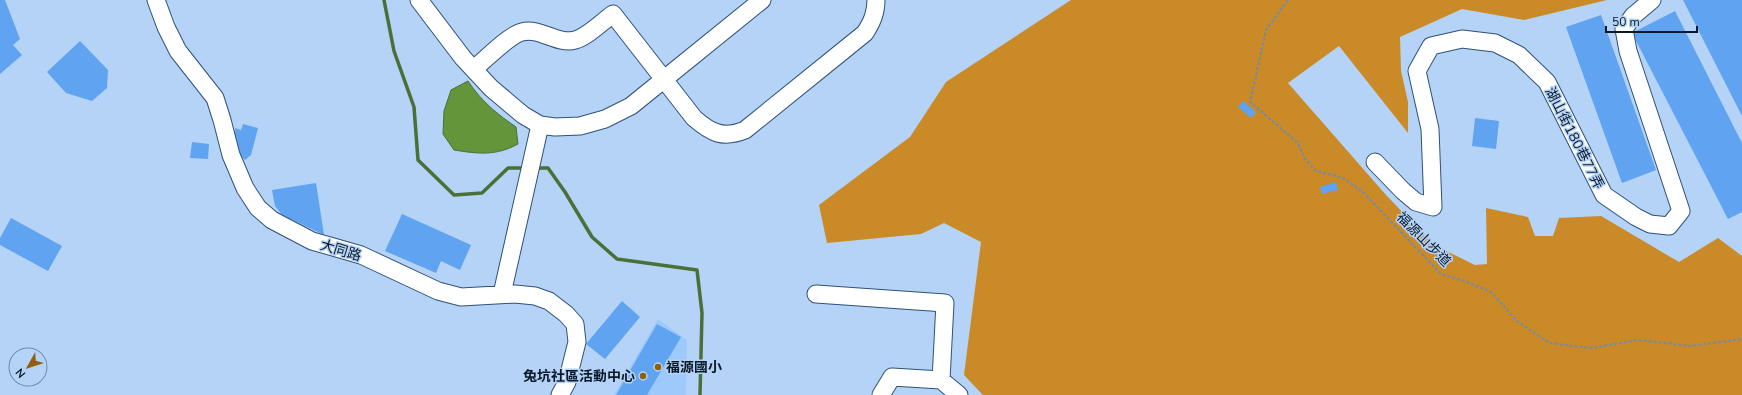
<svg xmlns="http://www.w3.org/2000/svg" width="1742" height="395" font-family="'Nunito Sans','Noto Sans TC',sans-serif">
	<style>
		.built { fill: #9ec9fc }
		.forest { fill: #ca8a27 }
		.water { fill: #64953b; stroke: #497036 }
		.lines { fill: none; stroke-linecap: round; stroke-linejoin: round }
		.stream { stroke: #497036; stroke-width: 3.5 }
		.building { fill: #60a3f0 }
		.minor-casing { stroke: #2f5178; stroke-width: 19 }
		.path { stroke: #738ba8; stroke-width: 2; stroke-dasharray: 3 2; stroke-linecap: butt }
		.minor { stroke: #fff; stroke-width: 17 }
		.poi-dot { fill: #91600e; stroke: #b4d3f7; stroke-width: 1.5 }
		.labels { text-anchor: middle; stroke-width: 3; stroke-linejoin: round; paint-order: stroke }
		.street-label { font-size: 14px; fill: #0a1929; stroke: #b4d3f7 }
		.poi-label { font-size: 14px; font-weight: bold; fill: #0a1929; stroke: #b4d3f7; text-anchor: start }
	</style>
	<rect width="100%" height="100%" fill="#b4d3f7"/>
	<path class="built" d="M658 319 687 340 686 395H614Z"/>
	<path class="forest" d="M1071 0H1607L1524 20 1462 9 1400 37 1401 71 1408 102V133L1339 46 1288 83 1386 195 1434 245 1475 265 1487 264 1486 208 1528 217 1535 236H1553L1559 218 1601 216 1679 262 1718 238 1742 256V395H983L964 375 981 242 944 223 921 234 827 243 819 205 910 137 946 82Z"/>
	<path class="water" d="M468 81C481 101 497 114 516 127L518 144C496 156 479 154 454 150L443 134 444 111 451 90Z"/>
	<g class="lines">
		<path class="stream" d="M384 0 394 51 414 107 418 160 454 195 482 193 508 168H526
			M536 168H548L565 192 592 237 617 259 697 270 702 313 700 395"/>
	</g>
	<path class="building" d="M0 0H5L20 39 13 45 22 55 0 74Z
		M1683 0H1742V116Z
		M1675 11 1742 143V212L1728 219 1632 33Z
		M1601 15 1656 170 1622 183 1566 27Z
		M80 41 108 70 107 88 92 101 66 93 47 72Z
		M1243 101 1256 112 1251 118 1238 107Z
		M1475 118 1499 121 1496 149 1472 146Z
		M243 124 258 128 251 155 245 160 241 156 235 136V128L241 130Z
		M192 142 209 144 208 159 190 158Z
		M1336 182 1338 190 1322 194 1320 187Z
		M316 183 324 235 282 215 275 206 272 190Z
		M402 214 471 245 460 270 441 261 436 273 385 251Z
		M11 218 62 246 48 271 0 245V238Z
		M622 301 640 317 605 359 586 344Z
		M657 324 681 337 647 395H616Z"/>
	<g class="lines">
		<defs>
			<path id="minor" d="M156 0 166 27 178 51 215 98 222 120 231 155 245 188 258 208 272 220 312 241 361 255 438 291 461 297 515 294 535 296 549 301 566 314 575 324 577 342 567 382 560 395
				M419 0 463 58 491 88 523 115 540 125 555 127 580 126 605 119 631 106 762 0
				M474 69C485 60 509 35 522 32 540 27 557 45 575 40 587 37 603 21 613 14L694 118C711 133 723 139 745 130L865 33C872 22 876 13 876 0
				M1375 162 1403 191 1416 202 1433 207 1430 129 1417 71 1431 46 1462 39 1495 43 1519 55 1547 82 1604 195 1636 217 1650 224 1669 226 1681 211 1628 51 1624 29 1633 16 1652 0
				M502 294 540 125
				M816 294 945 303 941 380 959 395
				M881 395 892 377 941 380"/>
		</defs>
		<use href="#minor" class="minor-casing"/>
		<path class="path" d="M1288 0 1266 30 1250 102 1298 143 1305 159 1316 171 1341 177 1362 191 1441 274 1470 283 1491 292 1517 321 1549 343 1591 348 1638 340 1690 346 1742 339"/>
		<use href="#minor" class="minor"/>
	</g>
	<g class="poi-dot">
		<circle cx="658" cy="367" r="4"/>
		<circle cx="643" cy="376" r="4"/>
	</g>
	<g class="labels">
		<g class="street-label">
			<text transform="translate(1575 138) rotate(63)" y="5">湖山街180巷77弄</text>
			<text transform="translate(1424 239) rotate(45)" y="5">福源山步道</text>
			<text transform="translate(341 250) rotate(17)" y="5">大同路</text>
		</g>
		<g class="poi-label">
			<text x="666" y="372">福源國小</text>
			<text x="635" y="381" text-anchor="end">兔坑社區活動中心</text>
		</g>
	</g>
	<g transform="translate(28 367) rotate(231)"><circle r="19" fill="#b4d3f7" stroke="#7089a5"/>
	<path d="M0-3L7 15L0 10L-7 15Z" fill="#91600e"/>
	<text y="-6" font-size="11" font-weight="bold" text-anchor="middle" fill="#0a1929">N</text>
	</g>
	<path d="M1606 26v6h91v-6" fill="none" stroke="#0a1929" stroke-width="2"/>
	<text x="1612" y="26" font-size="12" fill="#0a1929" stroke="#b4d3f7" stroke-width="3" paint-order="stroke">50 m</text>
</svg>
